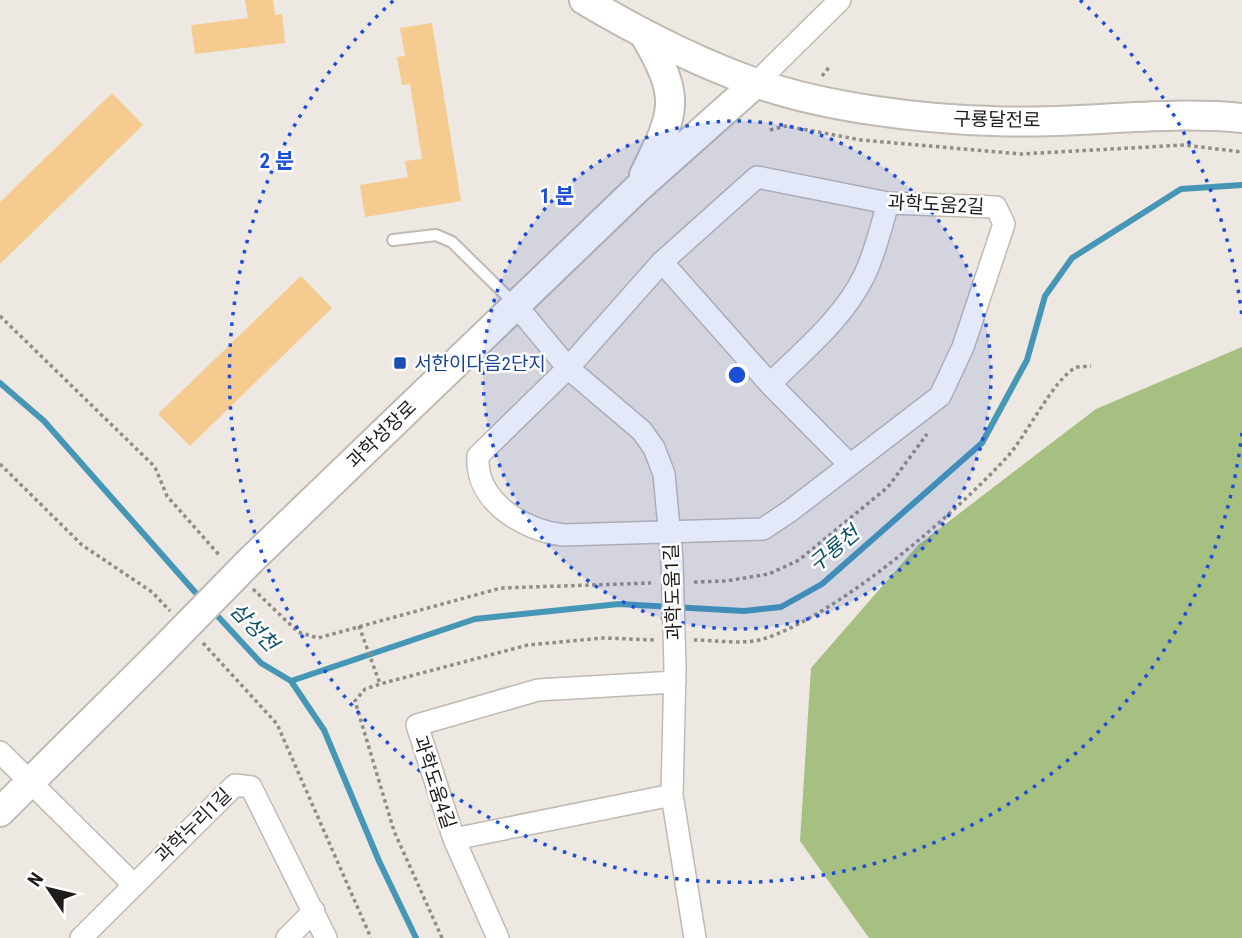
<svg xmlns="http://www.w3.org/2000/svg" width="1242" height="938" font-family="'Roboto Condensed','Noto Sans KR',sans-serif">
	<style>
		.forest { fill: #a6c081 }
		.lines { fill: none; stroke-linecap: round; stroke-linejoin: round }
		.stream { stroke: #4697b5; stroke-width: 6 }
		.building { fill: #f6cb8f }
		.service-casing { stroke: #bfbab4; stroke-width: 14 }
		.minor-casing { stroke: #bfbab4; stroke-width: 24 }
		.tertiary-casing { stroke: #bfbab4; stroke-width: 32 }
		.path { stroke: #908c88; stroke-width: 3.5; stroke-dasharray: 3.5 3.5; stroke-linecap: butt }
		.service { stroke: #fff; stroke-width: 10 }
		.minor { stroke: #fff; stroke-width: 21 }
		.tertiary { stroke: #fff; stroke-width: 28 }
		.minor-bridge-casing { stroke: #bfbab4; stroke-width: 24; stroke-linecap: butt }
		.tertiary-bridge-casing { stroke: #bfbab4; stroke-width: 32; stroke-linecap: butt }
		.minor-bridge { stroke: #fff; stroke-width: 21 }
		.tertiary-bridge { stroke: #fff; stroke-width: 28 }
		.ring { fill: none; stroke: #1d4ed8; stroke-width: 3.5; stroke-dasharray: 3.5 7 }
		.transit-dot { fill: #1a4fb4; stroke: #fff; stroke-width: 2.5 }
		.labels { text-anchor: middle; stroke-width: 5; stroke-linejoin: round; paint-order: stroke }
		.street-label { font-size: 19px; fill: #1f1d1b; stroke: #fff }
		.transit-label { font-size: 19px; fill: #164399; stroke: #fff; text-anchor: start }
		.water-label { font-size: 21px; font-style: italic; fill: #0d5167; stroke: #fff }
		.centre { fill: #1d4ed8; stroke: #fff; stroke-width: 3.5 }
		.ring-label { font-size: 21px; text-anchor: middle; font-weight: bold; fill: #1d4ed8; stroke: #fff; stroke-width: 5; stroke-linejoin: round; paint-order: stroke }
	</style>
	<rect width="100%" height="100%" fill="#ede8e1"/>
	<path class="forest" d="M1242 347V938H869L800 841 811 668 918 545 1096 409Z"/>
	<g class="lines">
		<path class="stream" d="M0 383 44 421 202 600
			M212 610 261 663 291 681 324 730 379 861 416 938
			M291 681 475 619 619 604 744 611 781 607 822 584 982 443 1027 360 1045 296 1072 258 1181 189 1242 185"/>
	</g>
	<path class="building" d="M245 0H273L275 15 282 14 285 43 195 54 191 25 248 18Z
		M432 23 461 201 365 217 360 185 408 177 405 161 422 159 410 84 402 85 397 57 405 56 400 28Z
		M112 93 143 125 0 264V202Z
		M301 276 332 308 190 446 158 414Z"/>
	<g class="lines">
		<defs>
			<path id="service" d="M393 240 436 235 452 242 515 304"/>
			<path id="minor" d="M756 83 840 0
				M757 177 888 203 996 207 1004 224 963 347 940 396 790 511 763 529 563 535C524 530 475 502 478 456L568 368 662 262Z
				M662 262 770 384 850 465
				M515 304 568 368 642 431 654 448 664 474 672 560
				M770 384C803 351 843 319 864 276 875 254 881 227 888 203
				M675 669 672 795 695 938
				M0 752 133 884
				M672 795 454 839 417 725 538 690 675 682
				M454 839 498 938
				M81 938 235 785 251 787 326 938
				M287 938 314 911"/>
			<path id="tertiary" d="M584 0C638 32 696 62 756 83 824 107 919 119 992 121 1075 125 1158 110 1242 118
				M644 175C675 112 682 99 645 36
				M250 561 639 187 756 83
				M0 812 158 655"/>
		</defs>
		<use href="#service" class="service-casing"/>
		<use href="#minor" class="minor-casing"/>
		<use href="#tertiary" class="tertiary-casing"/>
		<path class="path" d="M822 76 830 66
			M770 130 786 126 861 140 1021 154 1184 145 1242 152
			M0 316 155 467 167 496 220 556
			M0 464 82 545 152 592 170 611
			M694 582 726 581 769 574 799 560 888 487 927 434
			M253 589 298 632 318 638 501 588 651 583
			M359 626 380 684
			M694 640C715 640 743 645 763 639 837 616 955 514 1008 456 1026 436 1054 379 1075 368 1079 366 1087 367 1091 366
			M203 643 277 724 371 938
			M442 938 394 831 355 701 365 689 380 684 528 645 603 638 655 640"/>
		<use href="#service" class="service"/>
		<use href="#minor" class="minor"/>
		<use href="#tertiary" class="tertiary"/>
		<defs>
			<path id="minor-bridge" d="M672 560 675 668"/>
			<path id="tertiary-bridge" d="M158 655 250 561"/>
		</defs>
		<use href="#minor-bridge" class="minor-bridge-casing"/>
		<use href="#tertiary-bridge" class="tertiary-bridge-casing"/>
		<use href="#minor-bridge" class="minor-bridge"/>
		<use href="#tertiary-bridge" class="tertiary-bridge"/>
	</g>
	<circle cx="737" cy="375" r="254" fill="#1d4ed8" fill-opacity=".12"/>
	<g class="ring">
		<circle cx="737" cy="375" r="254"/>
		<path d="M1242 433A508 508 0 1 1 394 0M1080 0A508 508 0 0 1 1242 317"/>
	</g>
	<rect class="transit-dot" x="393" y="356" width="14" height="14" rx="3.5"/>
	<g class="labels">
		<g class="street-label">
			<text transform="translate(997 119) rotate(1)" y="7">구룡달전로</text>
			<text transform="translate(936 204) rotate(3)" y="7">과학도움2길</text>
			<text transform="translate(381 434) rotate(-44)" y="7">과학성장로</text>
			<text transform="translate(672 592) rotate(-92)" y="7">과학도움1길</text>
			<text transform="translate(435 782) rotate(72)" y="7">과학도움4길</text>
			<text transform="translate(193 825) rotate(-44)" y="7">과학누리1길</text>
		</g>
		<g class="transit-label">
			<text x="414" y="370">서한이다음2단지</text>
		</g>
		<g class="water-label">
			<text transform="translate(834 549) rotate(-40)" y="7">구룡천</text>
			<text transform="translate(254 627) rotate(46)" y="7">삼성천</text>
		</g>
	</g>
	<circle cx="737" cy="375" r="10" class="centre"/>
	<g class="ring-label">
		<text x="277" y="168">2 분</text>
		<text x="557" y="203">1 분</text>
	</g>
	<g transform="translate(49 889) rotate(305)" stroke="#ffffff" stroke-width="5" paint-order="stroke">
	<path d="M0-5L12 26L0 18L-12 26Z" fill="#1f1d1b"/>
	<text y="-10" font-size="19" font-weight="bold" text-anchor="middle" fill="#1f1d1b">N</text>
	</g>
</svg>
